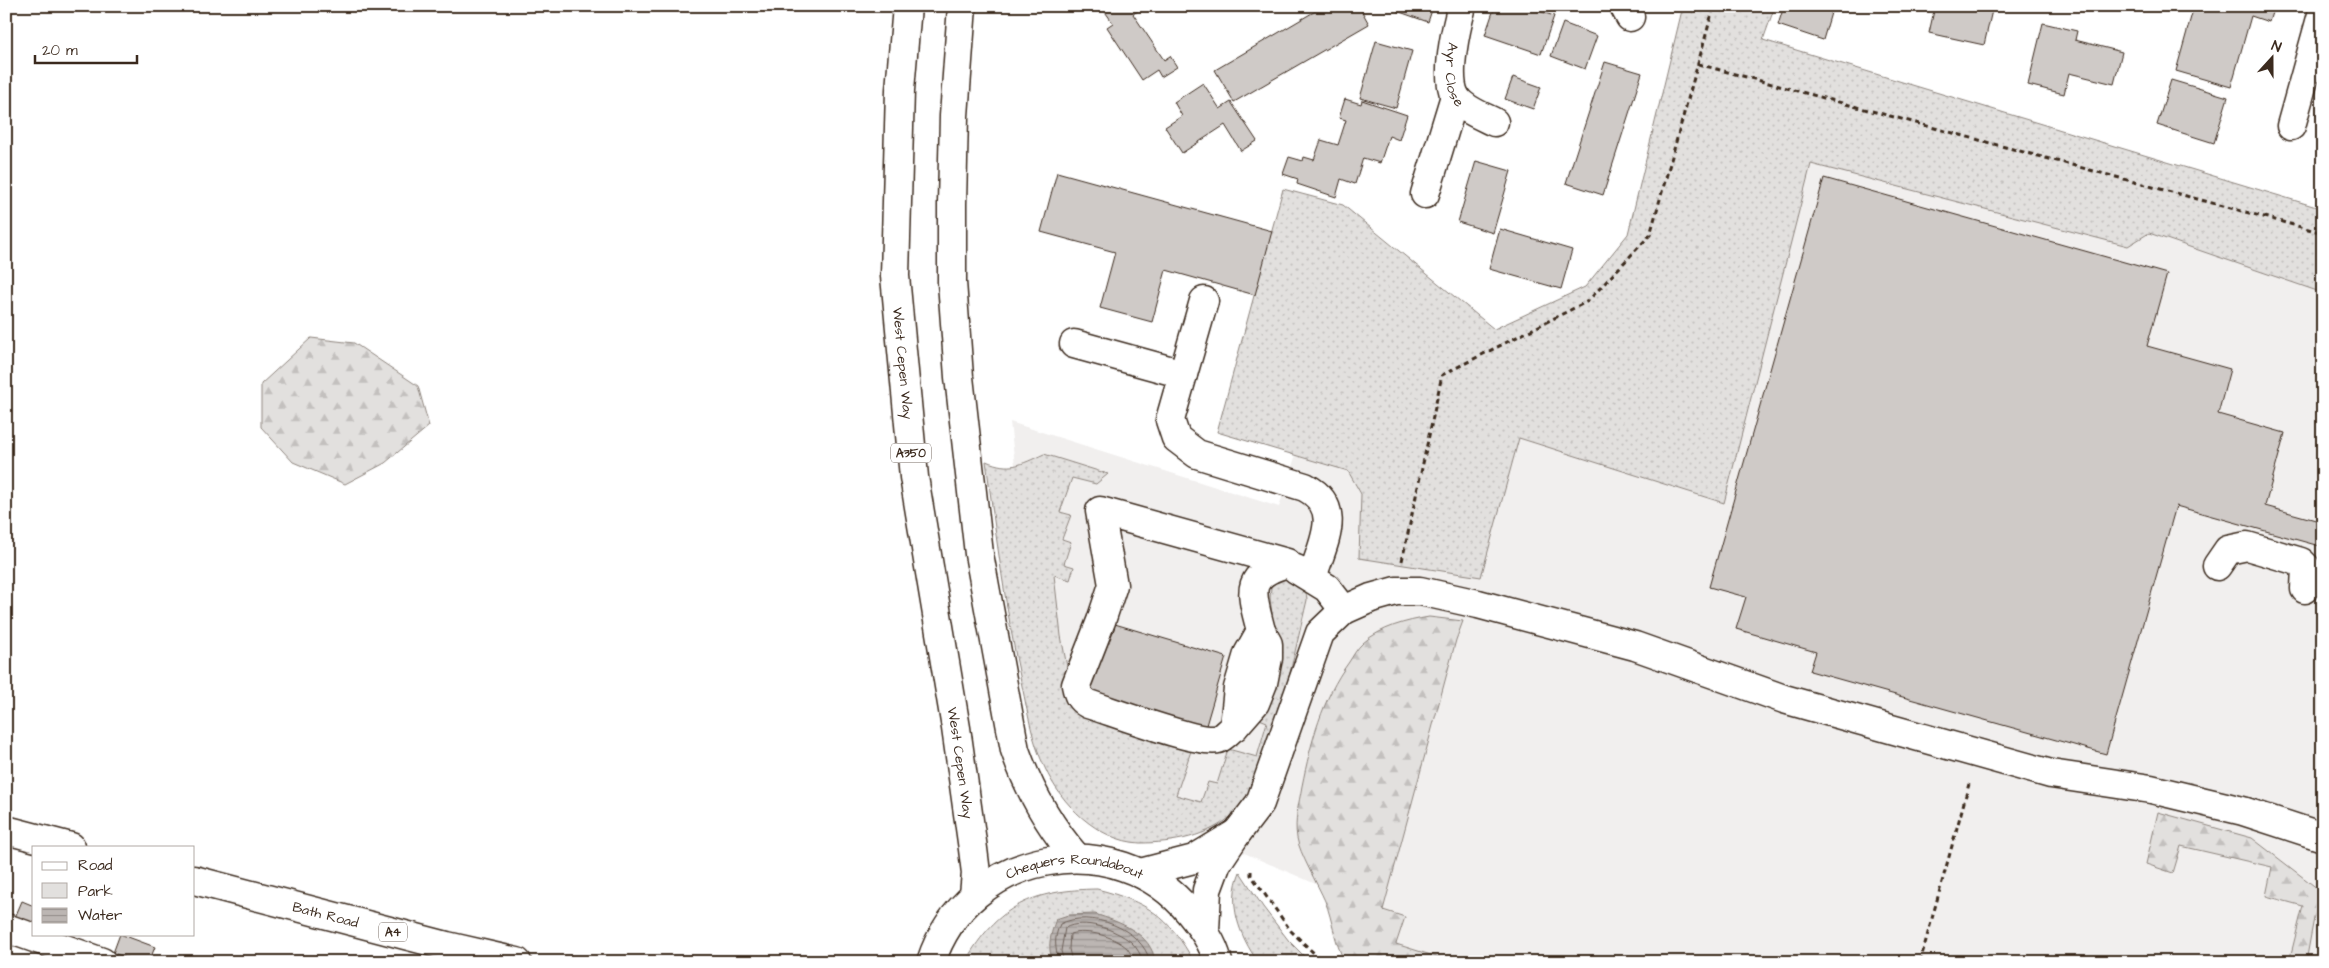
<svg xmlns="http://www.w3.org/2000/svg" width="2329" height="968" font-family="'Architects Daughter',sans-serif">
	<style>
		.built { fill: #f1efee }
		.green { fill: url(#green-dots); stroke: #8e857e }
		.forest { fill: url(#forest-firs); stroke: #8e857e }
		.water { fill: url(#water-rules); stroke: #887e77 }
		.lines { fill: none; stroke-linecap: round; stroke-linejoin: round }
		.shore { stroke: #6f625a; stroke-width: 1 }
		.building { fill: #cfcac7; stroke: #3b2a1e }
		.minor-casing { stroke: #3b2a1e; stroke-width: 31 }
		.highway-casing { stroke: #3b2a1e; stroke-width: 31 }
		.path { stroke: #3b2a1e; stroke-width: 3; stroke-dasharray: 5 4; stroke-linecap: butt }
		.minor { stroke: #fff; stroke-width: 28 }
		.highway { stroke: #fff; stroke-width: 28 }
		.labels { text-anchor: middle; stroke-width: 4; stroke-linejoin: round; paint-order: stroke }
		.shield { fill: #fff; stroke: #766a62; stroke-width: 1 }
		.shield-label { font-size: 12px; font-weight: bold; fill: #3b2a1e }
		.street-label { font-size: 14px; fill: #3b2a1e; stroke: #fff }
	</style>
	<defs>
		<pattern id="green-dots" width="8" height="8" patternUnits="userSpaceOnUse" patternTransform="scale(1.25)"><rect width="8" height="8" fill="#e2e0de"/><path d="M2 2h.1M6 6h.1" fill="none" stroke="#c3c0be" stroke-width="1.8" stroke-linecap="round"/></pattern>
		<pattern id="forest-firs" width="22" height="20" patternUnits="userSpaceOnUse" patternTransform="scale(1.25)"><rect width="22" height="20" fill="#e2e0de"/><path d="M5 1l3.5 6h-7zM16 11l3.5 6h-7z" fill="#c3c0be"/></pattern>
		<pattern id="water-rules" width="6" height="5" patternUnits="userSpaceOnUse" patternTransform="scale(1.25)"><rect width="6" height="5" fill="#bcb6b3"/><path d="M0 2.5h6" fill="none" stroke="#9a9491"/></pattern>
	</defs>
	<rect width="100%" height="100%" fill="#fff"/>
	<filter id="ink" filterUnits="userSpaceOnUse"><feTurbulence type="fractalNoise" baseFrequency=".02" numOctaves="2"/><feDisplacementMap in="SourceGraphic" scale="10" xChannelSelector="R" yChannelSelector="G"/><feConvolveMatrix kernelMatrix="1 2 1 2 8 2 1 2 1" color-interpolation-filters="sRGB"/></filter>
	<g filter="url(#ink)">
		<path class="built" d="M1754 126 2323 270V962H1395L1357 902 1088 785 1043 708 1010 422 1279 507 1326 361 1644 433Z"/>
		<path class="green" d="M1683 6H1775L1763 40 2323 209V293L2149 233 2128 246 1811 164 1724 503 1519 438 1481 577 1359 558 1361 494 1348 471 1217 432 1283 189 1343 205 1494 329 1585 287 1628 234Z
			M1044 454 1108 474 1096 484 1072 478 1060 512 1071 515 1062 539 1071 542 1064 564 1074 567 1070 580 1054 575 1061 636 1069 677 1192 748 1176 795 1201 802 1208 782 1217 784 1228 749 1257 757 1267 722 1257 718 1274 632 1270 598 1271 587 1282 578C1297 582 1306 583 1307 600 1295 650 1269 782 1234 814 1208 837 1173 843 1140 843 1098 841 1061 804 1045 768 1032 742 1028 713 1022 686 1006 612 996 537 986 461 1010 471 1020 465 1044 454Z
			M1240 872 1263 907 1289 941 1310 962H1258C1239 935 1227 903 1240 872Z
			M1097 889C1147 902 1169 916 1194 962H965C998 905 1033 890 1097 889Z"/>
		<path class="forest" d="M311 338 354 343 418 386 429 426 385 463 345 484 293 462 261 427V384Z
			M1429 617 1463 621 1456 640 1383 910 1405 917 1396 944 1453 962H1345C1334 942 1333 921 1325 901 1318 885 1299 852 1297 838 1294 820 1299 804 1302 786 1311 742 1322 699 1349 662 1353 656 1357 648 1363 643 1381 627 1406 621 1429 617Z
			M2158 812 2252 838 2322 892 2314 918 2306 962H2289L2303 906 2266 896 2272 867 2181 846 2173 873 2146 864Z"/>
		<path class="water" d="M1095 914C1119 922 1152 933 1155 962H1054C1046 949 1051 933 1056 919L1068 915Z"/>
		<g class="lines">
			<path class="shore" d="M1058 962C1056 946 1053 940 1060 924 1089 909 1143 928 1150 962
				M1064 962 1061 951 1065 928C1084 918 1115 929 1131 942 1137 947 1141 956 1144 962
				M1072 962 1069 949 1070 934C1087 929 1114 936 1127 948 1130 952 1133 958 1136 962"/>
		</g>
		<path class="building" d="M1101 6H1146L1133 14 1164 60 1170 56 1177 67 1161 77 1157 70 1142 80 1107 27 1113 23Z
			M1324 6H1359L1369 24 1234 102 1215 70Z
			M1398 6H1443L1442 10 1433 7 1428 22 1397 11Z
			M1495 6H1525L1554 16 1541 54 1485 35Z
			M1784 6H1833L1823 40 1778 25Z
			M1935 6H1993L1984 45 1929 33Z
			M2194 6H2274L2269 22 2251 16 2231 87 2176 71Z
			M1563 23 1597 36 1585 69 1551 56Z
			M2043 23 2077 31 2075 40 2122 52 2114 84 2069 73 2064 94 2028 85Z
			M1376 41 1412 51 1396 108 1360 98Z
			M1605 62 1642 73 1603 195 1566 183Z
			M1513 77 1541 87 1533 109 1505 99Z
			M2171 80 2228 97 2214 143 2157 125Z
			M1203 83 1220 109 1231 102 1257 141 1241 151 1225 125 1182 153 1165 127 1182 116 1174 102Z
			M1345 99 1361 104 1362 100 1407 115 1399 140 1389 136 1380 163 1363 158 1355 184 1341 179 1336 197 1297 184 1298 179 1283 174 1289 157 1303 161 1304 157 1314 160 1321 140 1338 145 1346 120 1339 118Z
			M1476 161 1511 171 1493 233 1458 222Z
			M1057 172 1272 231 1255 295 1166 270 1152 322 1100 308 1115 252 1041 232Z
			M1824 178 2167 274 2147 346 2230 369 2218 414 2285 433 2265 506 2323 522V547L2176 506 2106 754 1810 671 1816 652 1736 629 1746 597 1709 587Z
			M1500 229 1572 250 1561 289 1489 269Z
			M1108 622 1226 657 1204 732 1086 697Z
			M22 901 34 906V931L13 922Z
			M120 934 155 947 149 962H138L113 953Z"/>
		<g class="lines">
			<defs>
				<g id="minor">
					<path id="s1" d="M1462 6C1456 28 1445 75 1455 96 1462 109 1482 116 1494 122"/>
					<path d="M1624 6 1630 17"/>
					<path d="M2291 126 2323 11"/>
					<path d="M1425 194 1455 96"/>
					<path d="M1204 301 1170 420 1176 438 1197 454 1305 487C1345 508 1322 544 1312 578"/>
					<path d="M1074 344 1183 374"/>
					<path d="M1100 511 1287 563C1242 576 1252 594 1261 631L1248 654 1238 688 1234 727C1229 730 1224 737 1218 739 1200 745 1111 711 1088 704 1079 699 1078 694 1076 685L1101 621 1113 585Z"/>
					<path d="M2217 566 2228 550 2247 546 2301 562 2306 567 2305 589"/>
					<path d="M1296 569 1327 588 1344 610"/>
					<path d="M1234 727 1255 703 1263 683 1268 658V644L1261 631"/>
					<path d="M1237 833 1260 803 1320 633 1344 610 1371 598 1396 591H1420L1478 604 1635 646 1784 699 2051 774 2151 789 2243 811 2323 837"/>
					<path d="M1140 873 1194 859 1237 833 1217 863 1207 890 1205 931"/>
					<path d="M6 928 102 962"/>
				</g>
				<g id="highway">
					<path id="s2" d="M907 6 900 90 895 276 914 477 956 728 973 849 976 873 974 895"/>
					<path d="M962 6 954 116 952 204V282L959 377 979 554 1015 750C1029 790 1049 826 1077 858"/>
					<path d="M6 830 71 847"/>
					<path id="s3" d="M194 880 447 946 517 962"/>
					<path id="s4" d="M931 962C967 850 1116 822 1190 913 1202 928 1213 942 1218 962"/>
				</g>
			</defs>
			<use href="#minor" class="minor-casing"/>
			<use href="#highway" class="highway-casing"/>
			<path class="path" d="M1698 64 2323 233
				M1402 561 1442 375 1588 301 1650 235 1714 6
				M1251 871V875L1291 931 1323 962
				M1920 962 1969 784"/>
			<use href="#minor" class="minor"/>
			<use href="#highway" class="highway"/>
		</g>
	</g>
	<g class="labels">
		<g class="shield">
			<rect x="891" y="443.5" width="40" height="19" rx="4"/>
			<rect x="379" y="922.5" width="28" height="19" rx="4"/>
		</g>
		<g class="shield-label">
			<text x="911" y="457">A350</text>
			<text x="393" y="936">A4</text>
		</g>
		<g class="street-label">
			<text dy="5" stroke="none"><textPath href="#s1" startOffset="70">Ayr Close</textPath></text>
			<text dy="5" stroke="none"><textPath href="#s2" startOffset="358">West Cepen Way</textPath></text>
			<text dy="5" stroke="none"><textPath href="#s2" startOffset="762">West Cepen Way</textPath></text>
			<text dy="5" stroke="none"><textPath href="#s4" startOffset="189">Chequers Roundabout</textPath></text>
			<text dy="5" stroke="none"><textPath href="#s3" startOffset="136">Bath Road</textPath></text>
		</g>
	</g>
	<rect width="2329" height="968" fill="none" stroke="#fff" stroke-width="25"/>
	<rect x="12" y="12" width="2304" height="943" fill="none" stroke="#3b2a1e" stroke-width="2" filter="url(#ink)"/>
	<rect x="32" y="846" width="162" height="90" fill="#ffffff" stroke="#b1aaa5"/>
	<rect x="42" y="862" width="25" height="8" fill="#ffffff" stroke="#b1aaa5"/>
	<text x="78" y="870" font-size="15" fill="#3b2a1e">Road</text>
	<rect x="42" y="883" width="25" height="15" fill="#e2e0de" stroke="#b1aaa5"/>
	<text x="78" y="896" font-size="15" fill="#3b2a1e">Park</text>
	<rect x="42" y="908" width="25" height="15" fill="url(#water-rules)" stroke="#b1aaa5"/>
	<text x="78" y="920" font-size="15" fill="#3b2a1e">Water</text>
	<g transform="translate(2272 58) rotate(21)" stroke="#ffffff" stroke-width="4" paint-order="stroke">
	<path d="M0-4L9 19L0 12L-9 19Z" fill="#3b2a1e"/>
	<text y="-8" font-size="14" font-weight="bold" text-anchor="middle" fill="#3b2a1e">N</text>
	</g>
	<path d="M35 55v8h102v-8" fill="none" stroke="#3b2a1e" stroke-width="2.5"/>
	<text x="42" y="55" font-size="15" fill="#3b2a1e" stroke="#ffffff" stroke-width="4" paint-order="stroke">20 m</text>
</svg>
